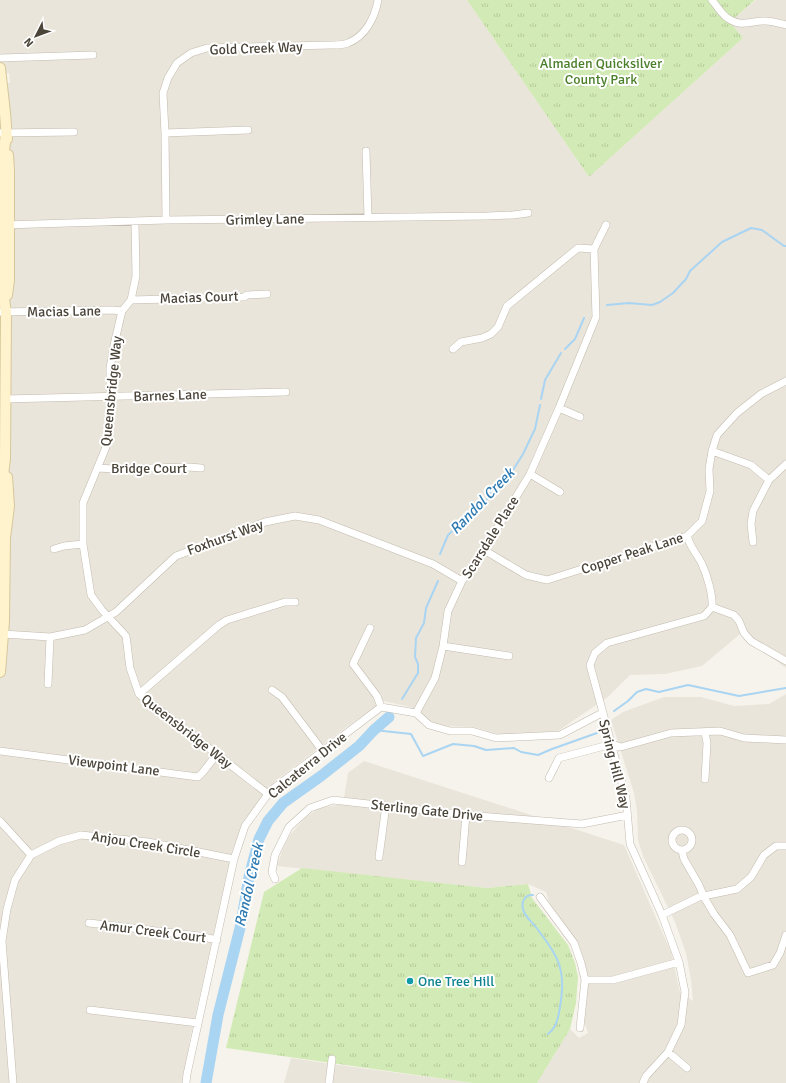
<svg xmlns="http://www.w3.org/2000/svg" width="786" height="1083" font-family="Signika,sans-serif">
	<style>
		.residential { fill: #eae5da }
		.park { fill: url(#park-tufts) }
		.lines { fill: none; stroke-linecap: round; stroke-linejoin: round }
		.stream { stroke: #a9d4f2; stroke-width: 2 }
		.river { stroke: #a9d4f2; stroke-width: 11 }
		.street-casing { stroke: #c2bbae; stroke-width: 8 }
		.secondary-casing { stroke: #d6c79b; stroke-width: 12 }
		.street { stroke: #fff; stroke-width: 7 }
		.secondary { stroke: #fff3cd; stroke-width: 10 }
		.culture-dot { fill: #0f9aa8; stroke: #fff; stroke-width: 1.5 }
		.labels { text-anchor: middle; stroke-width: 4; stroke-linejoin: round; paint-order: stroke }
		.street-label { font-size: 14px; fill: #4b4439; stroke: #fff }
		.park-label { font-size: 14px; fill: #4a7f2a; stroke: #fff }
		.culture-label { font-size: 14px; fill: #0d838f; stroke: #fff; text-anchor: start }
		.water-label { font-size: 15px; font-style: italic; fill: #2e7ab2; stroke: #fff }
	</style>
	<defs>
		<pattern id="park-tufts" width="24" height="20" patternUnits="userSpaceOnUse"><rect width="24" height="20" fill="#d2eab5"/><path d="M3 7l-1-3M5 7V3M7 7l1-3M15 17l-1-3M17 17v-4M19 17l1-3" fill="none" stroke="#b6ca9c"/></pattern>
	</defs>
	<rect width="100%" height="100%" fill="#f6f3ec"/>
	<path class="residential" d="M0 0H467L589 177 743 38 730 22 756 0H786V668L740 634 702 666 665 674 630 675 608 697 558 731 501 735 474 727 442 726 427 720 410 707 384 701 352 723 274 782 244 822 233 848 190 1039 183 1083H0V83H10L9 73H0Z
		M786 694V1083H537L570 1029 579 1038 588 1033 583 1018 587 971 575 939 549 902 546 892 528 884 487 888 277 866 282 851 290 835 305 818 319 808 343 804 348 773 364 761 624 845 671 952 680 992 693 1001 691 980 686 953 675 922 643 856 638 840 637 811 634 793 611 720 623 712 664 697H701L734 706 769 704Z
		M291 1058 331 1064 473 1083H284Z"/>
	<path class="park" d="M467 0H755L730 22 743 38 589 177Z
		M302 868 487 888 528 884 532 898 568 945 575 963 578 977 576 1003 570 1029 537 1083H473L226 1048 264 892Z"/>
	<g class="lines">
		<path class="stream" d="M607 305 629 303 652 305 660 302 673 293 686 279 690 271 722 242 751 228 762 230 784 246H786
			M565 349 575 339 584 318
			M541 399 545 380 561 353
			M440 554 448 535 485 502 503 476 513 470 523 454 535 429 540 405
			M402 699 418 673V664L415 657 416 638 424 623 426 608 438 581
			M614 711 628 701 637 692 646 689 659 692 688 685 739 696 786 688
			M374 730 411 734 423 756 453 744 474 746 486 750 514 748 521 752 538 755 552 749 597 733
			M533 895C525 894 521 902 523 909 524 916 531 921 535 926 558 956 567 969 560 1007 558 1018 557 1027 548 1034"/>
		<path class="river" d="M206 1083 218 1015 241 924 249 877 259 839 268 821 283 803 321 776 359 746 374 730 389 717"/>
		<defs>
			<path id="street" d="M712 0C716 5 720 12 726 17 740 28 749 21 765 21 772 21 779 23 786 25
				M0 58 93 55
				M0 133 74 132
				M165 133 248 130
				M366 151 368 218
				M166 220 165 133 163 93 168 78 177 63 191 53 207 48 332 45C337 45 344 45 348 43 366 36 375 17 378 0
				M135 222 136 276 131 300 122 311 114 345 110 368V419L106 447 83 503V544L91 595 102 610 126 636 130 668 139 694 268 794
				M4 225 166 220 487 216 513 215 528 213
				M131 300 244 297 247 295 267 294
				M0 312 112 310 122 311
				M453 349 461 342 482 338 491 334 498 327 507 306 578 248 594 249
				M5 399 286 392
				M559 408 580 417
				M712 451 751 465 769 480
				M98 468 113 469 189 467 201 468
				M530 474 560 492
				M753 542 751 524 753 511 769 480 786 464
				M54 549 64 546 83 544
				M484 550 526 575 547 580 687 536 702 521 710 491 709 469 712 451 717 435 737 413 761 394 786 381
				M712 607 734 615 739 621 744 633 751 641 786 661
				M370 628 353 664 377 696 381 707
				M3 634 50 637 85 630 116 612 176 556 265 522 295 516 319 520 433 564 462 581
				M443 646 509 656
				M48 684 50 637
				M272 690 282 697 322 750
				M139 694 219 625 227 620 285 602H295
				M416 713 435 678 443 646 448 611 462 581 484 550 530 474 559 408 596 317 594 249 606 225
				M0 751 198 777 203 772 217 754
				M549 778 559 758 612 744 621 747 671 733 720 731 744 738 786 740
				M705 779 707 743 705 732
				M0 821 31 855
				M672 840a10 10 0 1 1 20 0a10 10 0 1 1-20 0Z
				M682 851 684 859 699 885 704 897 714 914 730 935 748 973 773 965 780 953 786 935
				M379 857 386 805
				M462 862 466 815
				M275 879 272 872 275 855 289 827 310 808 333 800 466 815 582 824 628 815
				M540 897 574 943 581 963 585 980 580 1028
				M662 915 699 897 737 889 751 877 764 855 776 846H786
				M89 923 199 936 217 940
				M585 980H613L679 962
				M90 1010 198 1023
				M668 1052 687 1068
				M13 1083 2 941 7 909 15 880 31 855 59 841 81 835 148 842 234 859
				M186 1083 187 1074 234 859 245 826 268 794 274 788 381 707 416 713 429 725 450 731H472L496 738 560 735 602 713
				M329 1083 332 1059
				M643 1083 646 1076 668 1052 681 1025 685 992 679 962 662 915 630 844 626 798 590 665 595 653 607 643 704 616 712 607C713 595 707 575 702 564 697 554 690 547 687 536"/>
			<path id="secondary" d="M0 68 5 113 7 139
				M7 295 9 280V170L8 155
				M5 538 1 506V490L5 459 6 312 1 280 2 170 6 133
				M0 672 4 621 5 538 9 506 7 477"/>
		</defs>
		<use href="#street" class="street-casing"/>
		<use href="#secondary" class="secondary-casing"/>
		<use href="#street" class="street"/>
		<use href="#secondary" class="secondary"/>
	</g>
	<circle class="culture-dot" cx="410" cy="981" r="4"/>
	<g class="labels">
		<g class="street-label">
			<text transform="translate(256 48) rotate(-2)" y="5">Gold Creek Way</text>
			<text transform="translate(265 219) rotate(-1)" y="5">Grimley Lane</text>
			<text transform="translate(199 297) rotate(-2)" y="5">Macias Court</text>
			<text transform="translate(64 311) rotate(-1)" y="5">Macias Lane</text>
			<text transform="translate(111 391) rotate(-84)" y="5">Queensbridge Way</text>
			<text transform="translate(170 395) rotate(-2)" y="5">Barnes Lane</text>
			<text x="149" y="473">Bridge Court</text>
			<text transform="translate(225 537) rotate(-20)" y="5">Foxhurst Way</text>
			<text transform="translate(490 537) rotate(-58)" y="5">Scarsdale Place</text>
			<text transform="translate(632 553) rotate(-18)" y="5">Copper Peak Lane</text>
			<text transform="translate(187 731) rotate(38)" y="5">Queensbridge Way</text>
			<text transform="translate(615 764) rotate(76)" y="5">Spring Hill Way</text>
			<text transform="translate(114 765) rotate(7)" y="5">Viewpoint Lane</text>
			<text transform="translate(307 765) rotate(-39)" y="5">Calcaterra Drive</text>
			<text transform="translate(427 810) rotate(6)" y="5">Sterling Gate Drive</text>
			<text transform="translate(146 844) rotate(9)" y="5">Anjou Creek Circle</text>
			<text transform="translate(153 931) rotate(7)" y="5">Amur Creek Court</text>
		</g>
		<g class="park-label">
			<text x="601" y="68">Almaden Quicksilver<tspan x="601" dy="16">County Park</tspan></text>
		</g>
		<g class="culture-label">
			<text x="418" y="986">One Tree Hill</text>
		</g>
		<g class="water-label">
			<text transform="translate(482 501) rotate(-46)" y="5">Randol Creek</text>
			<text transform="translate(249 885) rotate(-77)" y="5">Randol Creek</text>
		</g>
	</g>
	<g transform="translate(36 36) rotate(228)" stroke="#ffffff" stroke-width="3" paint-order="stroke">
	<path d="M0-3L7 15L0 10L-7 15Z" fill="#4b4439"/>
	<text y="-6" font-size="11" font-weight="bold" text-anchor="middle" fill="#4b4439">N</text>
	</g>
</svg>
